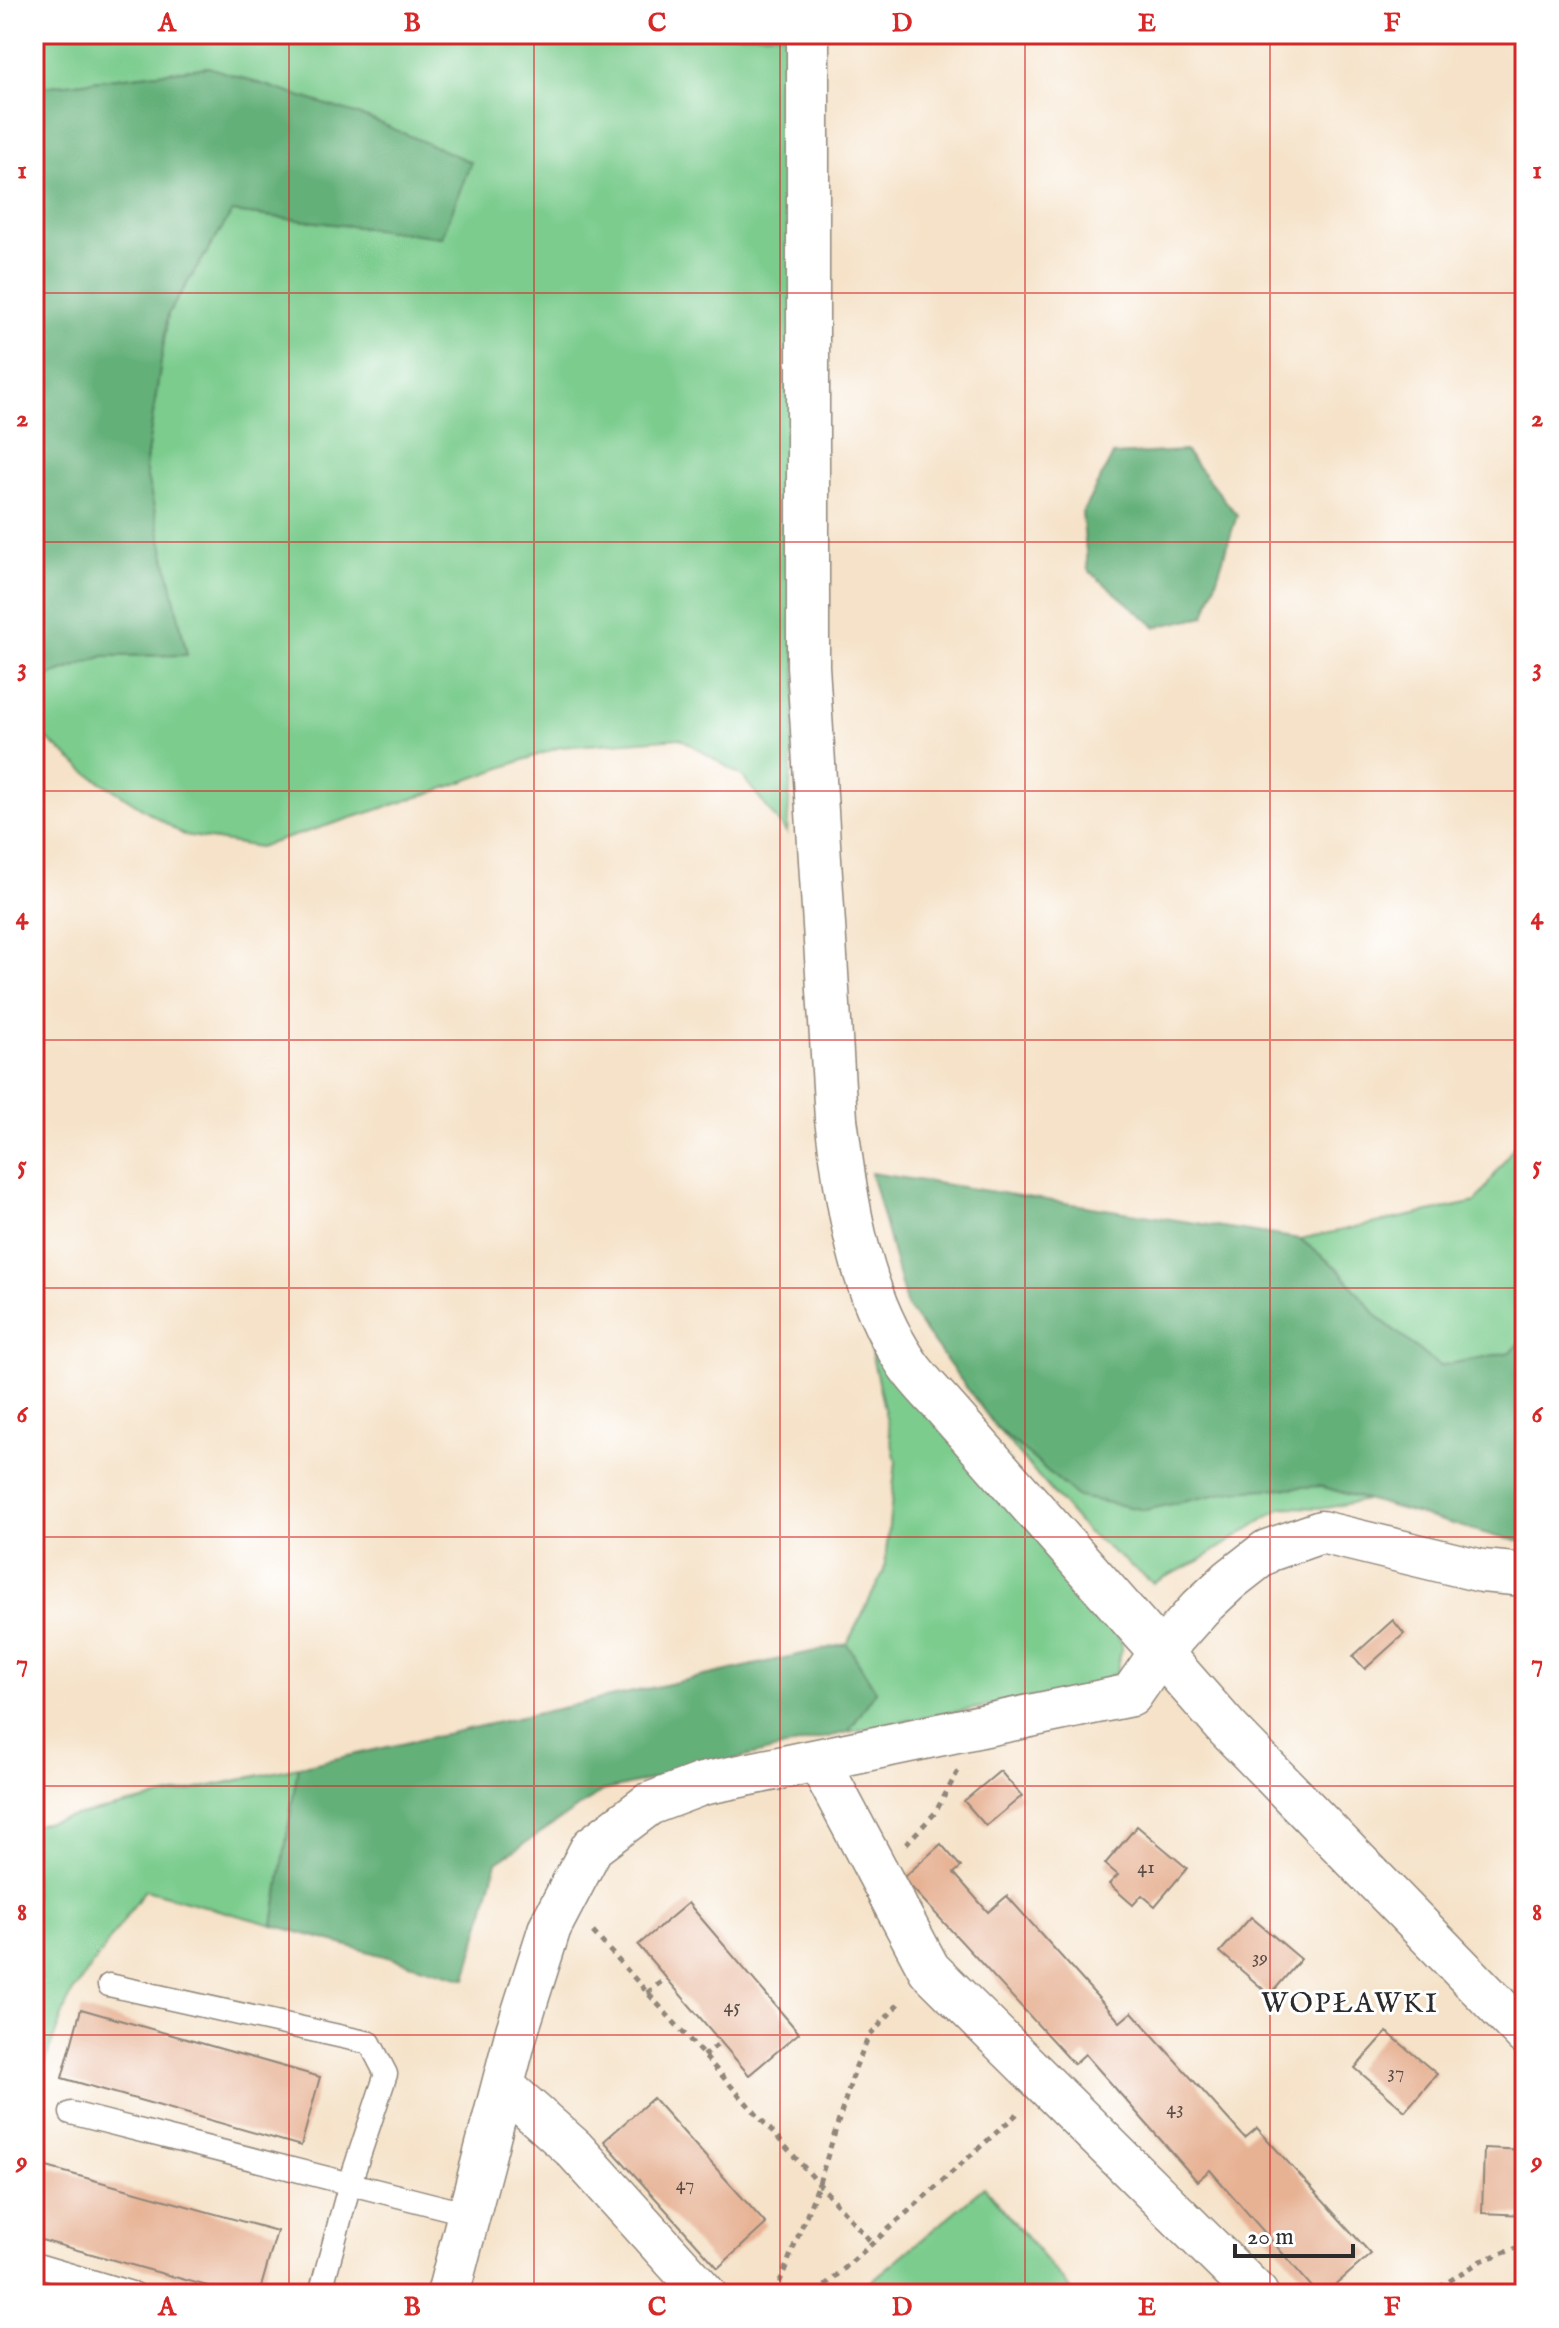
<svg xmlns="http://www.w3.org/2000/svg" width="1559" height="2328" font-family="'IM FELL English',serif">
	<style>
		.green { fill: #7bcc8e; stroke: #537c5c; stroke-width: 2 }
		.forest { fill: #64b079; stroke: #486e52; stroke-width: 2 }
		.building { fill: #e7b294 }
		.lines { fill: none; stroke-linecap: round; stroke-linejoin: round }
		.lane-casing { stroke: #90867a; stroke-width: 25 }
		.street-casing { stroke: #90867a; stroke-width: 45 }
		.path { stroke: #90867a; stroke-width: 5; stroke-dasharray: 6 6; stroke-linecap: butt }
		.lane { stroke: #fff; stroke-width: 22 }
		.street { stroke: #fff; stroke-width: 42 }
		.grid { fill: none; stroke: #d62828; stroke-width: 2; stroke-opacity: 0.55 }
		.labels { text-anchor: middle; stroke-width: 6; stroke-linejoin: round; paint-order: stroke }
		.number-label { font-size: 20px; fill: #5a4d45 }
		.quarter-label { font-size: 28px; letter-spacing: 2px; fill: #2b2b2b; stroke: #fff }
		.neatline { fill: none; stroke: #d62828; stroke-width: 3 }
		.grid-label { font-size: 26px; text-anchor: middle; font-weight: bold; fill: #d62828 }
	</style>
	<rect width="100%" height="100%" fill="#fff"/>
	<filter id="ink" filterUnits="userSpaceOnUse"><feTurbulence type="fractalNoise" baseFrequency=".0125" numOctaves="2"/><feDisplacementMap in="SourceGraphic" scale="16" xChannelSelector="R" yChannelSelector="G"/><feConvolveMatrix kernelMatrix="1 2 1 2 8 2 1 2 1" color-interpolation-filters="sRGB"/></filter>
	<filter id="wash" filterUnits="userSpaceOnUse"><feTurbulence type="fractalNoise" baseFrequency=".006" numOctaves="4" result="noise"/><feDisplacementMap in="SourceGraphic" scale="32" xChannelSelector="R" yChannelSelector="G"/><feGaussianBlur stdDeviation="1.8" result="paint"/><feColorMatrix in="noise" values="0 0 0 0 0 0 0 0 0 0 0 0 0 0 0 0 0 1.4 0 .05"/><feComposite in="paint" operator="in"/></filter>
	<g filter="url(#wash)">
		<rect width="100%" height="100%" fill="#f5e2c8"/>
		<path class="green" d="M34 34H796V689L787 833 742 776 680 738 560 747 434 792 259 847 184 835 86 772 34 728V681L104 656 187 655 145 468 168 314 232 212 442 237 208 67 34 88Z
			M1525 1130V1338L1510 1352 1439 1366 1379 1318 1337 1268 1300 1239 1476 1202Z
			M869 1343 1106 1615 1122 1644 1117 1673 1081 1689 848 1732 876 1691 847 1644 884 1571 896 1461Z
			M995 1426 1078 1497 1320 1486 1366 1500 1326 1508 1283 1507 1199 1561 1153 1583 1086 1531Z
			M298 1767 273 1925 145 1890 69 1998 34 2091V1825Z
			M984 2187 1074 2294H856Z"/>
		<path class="forest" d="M208 67 368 118 471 162 442 237 232 212 168 314 145 468 187 655 104 656 34 681V88Z
			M1185 451 1237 515 1205 616 1156 627 1088 570 1082 513 1113 455Z
			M871 1173 1300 1239 1337 1268 1379 1318 1439 1366 1510 1352 1525 1338V1542L1498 1537 1320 1486 1233 1491 1145 1510 1078 1497 995 1426 907 1307Z
			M847 1644 876 1691 848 1732 603 1791 497 1862 466 1979 273 1925 298 1767Z"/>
		<g id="blocks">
			<path class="building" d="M1393 1620 1404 1634 1365 1669 1353 1656Z
				M1000 1771 1022 1796 986 1826 964 1801Z
				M1137 1826 1187 1868 1155 1906 1142 1895 1133 1905 1109 1884 1118 1875 1105 1864Z
				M941 1844 961 1867 954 1873 988 1912 1007 1896 1120 2022 1132 2012 1245 2138 1257 2128 1371 2254 1325 2294H1318L1210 2170 1197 2181 1085 2054 1074 2064 903 1878Z
				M688 1903 799 2033 749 2075 638 1945Z
				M1251 1917 1301 1959 1270 1995 1220 1952Z
				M81 2009 320 2077 301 2146 62 2078Z
				M1387 2032 1437 2074 1405 2111 1355 2068Z
				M653 2098 766 2224 718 2268 604 2141Z
				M1484 2148 1525 2150V2215L1482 2213Z
				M36 2164 277 2231 259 2294H236L34 2238Z"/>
		</g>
	</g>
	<g filter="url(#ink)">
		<use href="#blocks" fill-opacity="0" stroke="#90867a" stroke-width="2"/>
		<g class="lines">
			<defs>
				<path id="lane" d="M109 1985 370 2043 386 2074 350 2183 320 2294
					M71 2113 469 2214
					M34 2264 135 2294"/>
				<path id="street" d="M808 34V666L836 1119C847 1202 858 1290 906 1362 917 1379 933 1394 946 1409L1228 1729 1525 2034
					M818 1760 929 1969 1257 2294
					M503 2086 574 2149 705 2294
					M448 2294 517 2031 550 1927 592 1847 649 1804 702 1784 1131 1695 1160 1653 1200 1608 1230 1580 1267 1551 1321 1532 1482 1571 1525 1575"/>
			</defs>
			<use href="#lane" class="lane-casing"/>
			<use href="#street" class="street-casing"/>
			<path class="path" d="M906 1844 935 1813 958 1771
				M593 1932 872 2243
				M647 1993 666 1978
				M703 2056 721 2042
				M775 2294 818 2186 856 2066 868 2038 902 2000
				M816 2294 1017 2114
				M1429 2294 1481 2261 1525 2245"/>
			<use href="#lane" class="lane"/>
			<use href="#street" class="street"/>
		</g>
	</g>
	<path class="grid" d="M289 34V2294M534 34V2294M780 34V2294M1025 34V2294M1270 34V2294M34 293H1525M34 542H1525M34 791H1525M34 1040H1525M34 1288H1525M34 1537H1525M34 1786H1525M34 2035H1525"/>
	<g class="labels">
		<g class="number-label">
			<text x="1146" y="1873">41</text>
			<text x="1260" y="1963">39</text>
			<text x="732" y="2012">45</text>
			<text x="1396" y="2078">37</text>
			<text x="1175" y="2114">43</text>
			<text x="685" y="2190">47</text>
		</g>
		<g class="quarter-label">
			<text x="1350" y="2012">WOPŁAWKI</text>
		</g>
	</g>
	<rect width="1559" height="2328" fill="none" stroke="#fff" stroke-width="88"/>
	<path d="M1235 2244v12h118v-12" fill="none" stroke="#2b2b2b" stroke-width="4"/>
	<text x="1247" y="2244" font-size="24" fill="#2b2b2b" stroke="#ffffff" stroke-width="6" paint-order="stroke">20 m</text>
	<rect x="44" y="44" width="1471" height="2240" class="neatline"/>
	<g class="grid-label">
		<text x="167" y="31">A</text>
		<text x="412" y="31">B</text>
		<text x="657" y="31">C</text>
		<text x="902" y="31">D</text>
		<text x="1147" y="31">E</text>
		<text x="1392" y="31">F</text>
		<text x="22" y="178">1</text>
		<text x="1537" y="178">1</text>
		<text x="22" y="426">2</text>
		<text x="1537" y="426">2</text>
		<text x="22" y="675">3</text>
		<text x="1537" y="675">3</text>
		<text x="22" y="924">4</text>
		<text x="1537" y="924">4</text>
		<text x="22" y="1173">5</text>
		<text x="1537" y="1173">5</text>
		<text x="22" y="1422">6</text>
		<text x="1537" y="1422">6</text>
		<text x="22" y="1671">7</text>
		<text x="1537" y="1671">7</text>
		<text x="22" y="1920">8</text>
		<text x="1537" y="1920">8</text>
		<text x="22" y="2169">9</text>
		<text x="1537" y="2169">9</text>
		<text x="167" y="2315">A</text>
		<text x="412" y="2315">B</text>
		<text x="657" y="2315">C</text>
		<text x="902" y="2315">D</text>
		<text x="1147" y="2315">E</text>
		<text x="1392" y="2315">F</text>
	</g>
</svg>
